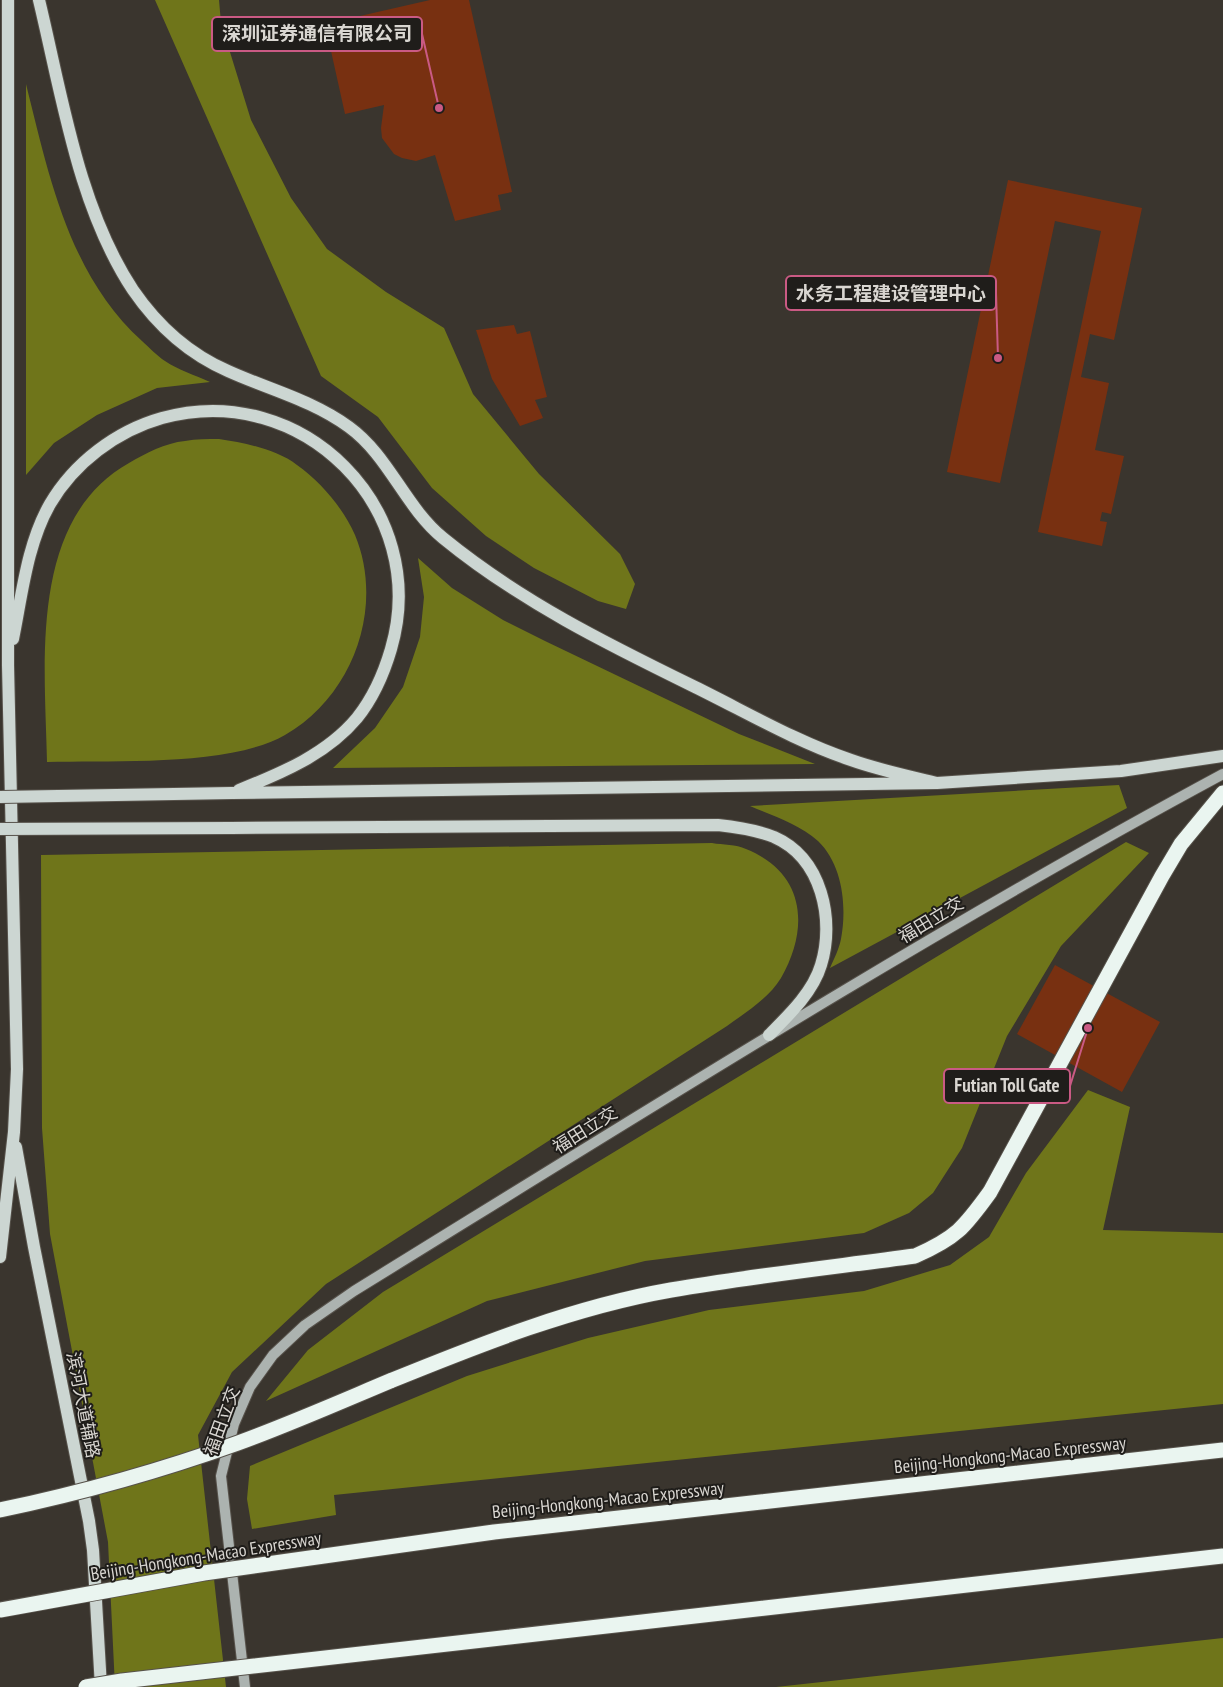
<svg xmlns="http://www.w3.org/2000/svg" width="1223" height="1687" font-family="'PT Sans Narrow','Noto Sans SC',sans-serif">
	<style>
		.forest { fill: #6f751a }
		.building { fill: #783011 }
		.lines { fill: none; stroke-linecap: round; stroke-linejoin: round }
		.secondary-casing { stroke: #57524b; stroke-width: 12 }
		.primary-casing { stroke: #57524b; stroke-width: 14 }
		.highway-casing { stroke: #57524b; stroke-width: 17 }
		.secondary { stroke: #acb3b0; stroke-width: 10 }
		.primary { stroke: #ccd6d2; stroke-width: 12 }
		.highway { stroke: #eaf5f0; stroke-width: 15 }
		.primary-bridge-casing { stroke: #57524b; stroke-width: 14; stroke-linecap: butt }
		.highway-bridge-casing { stroke: #57524b; stroke-width: 17; stroke-linecap: butt }
		.primary-bridge { stroke: #ccd6d2; stroke-width: 12 }
		.highway-bridge { stroke: #eaf5f0; stroke-width: 15 }
		.labels { text-anchor: middle; stroke-width: 4; stroke-linejoin: round; paint-order: stroke }
		.street-label { font-size: 18px; fill: #d9d6d1; stroke: #1f1d1a }
		.leader { fill: none; stroke: #ca5a84; stroke-width: 2 }
		.callout-dot { fill: #ca5a84; stroke: #1f1d1a; stroke-width: 2 }
		.callout { fill: #1f1d1a; stroke: #ca5a84; stroke-width: 2 }
		.callout-label { font-size: 19px; text-anchor: middle; font-weight: bold; fill: #d9d6d1 }
	</style>
	<rect width="100%" height="100%" fill="#3a352e"/>
	<path class="forest" d="M155 0H219L221 23 251 120 291 198 327 249 386 292 444 328 473 394 539 474 620 554 635 584 626 609 598 601 534 568 486 536 432 488 378 417 321 376Z
		M26 84C49 176 69 275 142 341 149 347 157 356 165 361 178 370 195 375 210 382L157 388 97 415 54 443 26 475Z
		M219 439C245 443 276 449 297 465 321 482 343 508 355 535 385 607 353 696 285 735 229 767 113 760 47 762 45 663 28 520 129 463 146 453 165 443 185 441 196 439 208 439 219 439Z
		M418 558 452 588 503 620 545 641 739 734 815 764 333 768 375 728 403 687 420 637 424 597Z
		M1119 785 1127 808 830 968C834 959 839 949 841 939 847 907 843 865 818 841 799 824 773 816 750 806Z
		M1126 842 1149 853 1061 946 1007 1036 962 1148 933 1193 909 1213 864 1233 645 1261 487 1301 266 1401 308 1350 383 1292Z
		M712 843C723 845 736 844 746 849 805 873 810 927 781 978 769 998 745 1013 727 1026L326 1284 232 1372 198 1435 226 1687H115L108 1542 50 1234 42 1128 41 855Z
		M1088 1090 1130 1107 1103 1230 1223 1233V1404L334 1495 336 1515 252 1529 247 1499 250 1466 467 1376 588 1338 709 1310 864 1291 950 1265 989 1237 1026 1173Z
		M1223 1638V1687H776Z"/>
	<path class="building" d="M430 0H469L512 192 498 195 501 210 455 221 435 155 416 161 402 158 394 154 382 138 381 128 384 105 345 114 325 24Z
		M1008 180 1142 208 1114 340 1090 334 1081 377 1109 383 1095 450 1124 456 1111 514 1102 512 1100 521 1107 522 1102 546 1038 532 1101 231 1055 221 1000 483 947 472Z
		M514 325 517 334 530 331 547 397 535 400 543 418 520 426 492 379 476 330Z
		M1055 965 1160 1022 1122 1092 1017 1034Z"/>
	<g class="lines">
		<defs>
			<path id="secondary" d="M245 1687 221 1476 234 1424 250 1387 273 1355 305 1325 354 1291C641 1114 926 934 1223 774"/>
			<path id="primary" d="M39 0C62 95 78 207 133 290 157 325 189 354 228 371 270 390 312 400 349 427 389 456 405 507 443 538 520 601 607 644 695 687 746 712 797 742 851 760 879 770 908 776 937 783
				M13 639C22 595 27 544 50 504 74 463 116 431 162 418 302 379 432 509 391 649 384 673 373 698 357 718 327 754 282 773 239 790
				M232 793 937 783 1121 771 1223 756
				M231 828 718 825C737 827 756 830 774 837 822 858 835 920 821 965 813 992 789 1015 769 1035
				M16 1147 34 1247 89 1521 93 1550 101 1687
				M0 1257 14 1132 17 1069 8 665V0"/>
			<path id="highway" d="M390 1381C481 1344 574 1307 671 1290 752 1276 834 1267 915 1256 956 1238 964 1228 990 1192L1162 876 1181 844 1223 793"/>
		</defs>
		<use href="#secondary" class="secondary-casing"/>
		<use href="#primary" class="primary-casing"/>
		<use href="#highway" class="highway-casing"/>
		<use href="#secondary" class="secondary"/>
		<use href="#primary" class="primary"/>
		<use href="#highway" class="highway"/>
		<defs>
			<path id="primary-bridge" d="M0 797 232 793
				M0 829 231 828"/>
			<path id="highway-bridge" d="M0 1510C81 1493 160 1471 238 1443 290 1424 340 1402 390 1381
				M0 1610 204 1573 494 1532 1223 1450
				M86 1687 122 1681 1223 1556"/>
		</defs>
		<use href="#primary-bridge" class="primary-bridge-casing"/>
		<use href="#highway-bridge" class="highway-bridge-casing"/>
		<use href="#primary-bridge" class="primary-bridge"/>
		<use href="#highway-bridge" class="highway-bridge"/>
	</g>
	<g class="labels">
		<g class="street-label">
			<text transform="translate(931 920) rotate(-31)" y="6">福田立交</text>
			<text transform="translate(585 1130) rotate(-32)" y="6">福田立交</text>
			<text transform="translate(83 1405) rotate(79)" y="6">滨河大道辅路</text>
			<text transform="translate(222 1421) rotate(-70)" y="6">福田立交</text>
			<text transform="translate(1010 1455) rotate(-6)" y="6">Beijing-Hongkong-Macao Expressway</text>
			<text transform="translate(608 1500) rotate(-6)" y="6">Beijing-Hongkong-Macao Expressway</text>
			<text transform="translate(206 1556) rotate(-9)" y="6">Beijing-Hongkong-Macao Expressway</text>
		</g>
	</g>
	<path class="leader" d="M439 108L422 34M998 358L996 293M1088 1028L1070 1086"/>
	<g class="callout-dot">
		<circle cx="439" cy="108" r="5"/>
		<circle cx="998" cy="358" r="5"/>
		<circle cx="1088" cy="1028" r="5"/>
	</g>
	<g class="callout">
		<rect x="212" y="17" width="210" height="34" rx="5"/>
		<rect x="786" y="276" width="210" height="34" rx="5"/>
		<rect x="944" y="1069" width="126" height="34" rx="5"/>
	</g>
	<g class="callout-label">
		<text x="317" y="40">深圳证券通信有限公司</text>
		<text x="891" y="300">水务工程建设管理中心</text>
		<text x="1007" y="1092">Futian Toll Gate</text>
	</g>
</svg>
